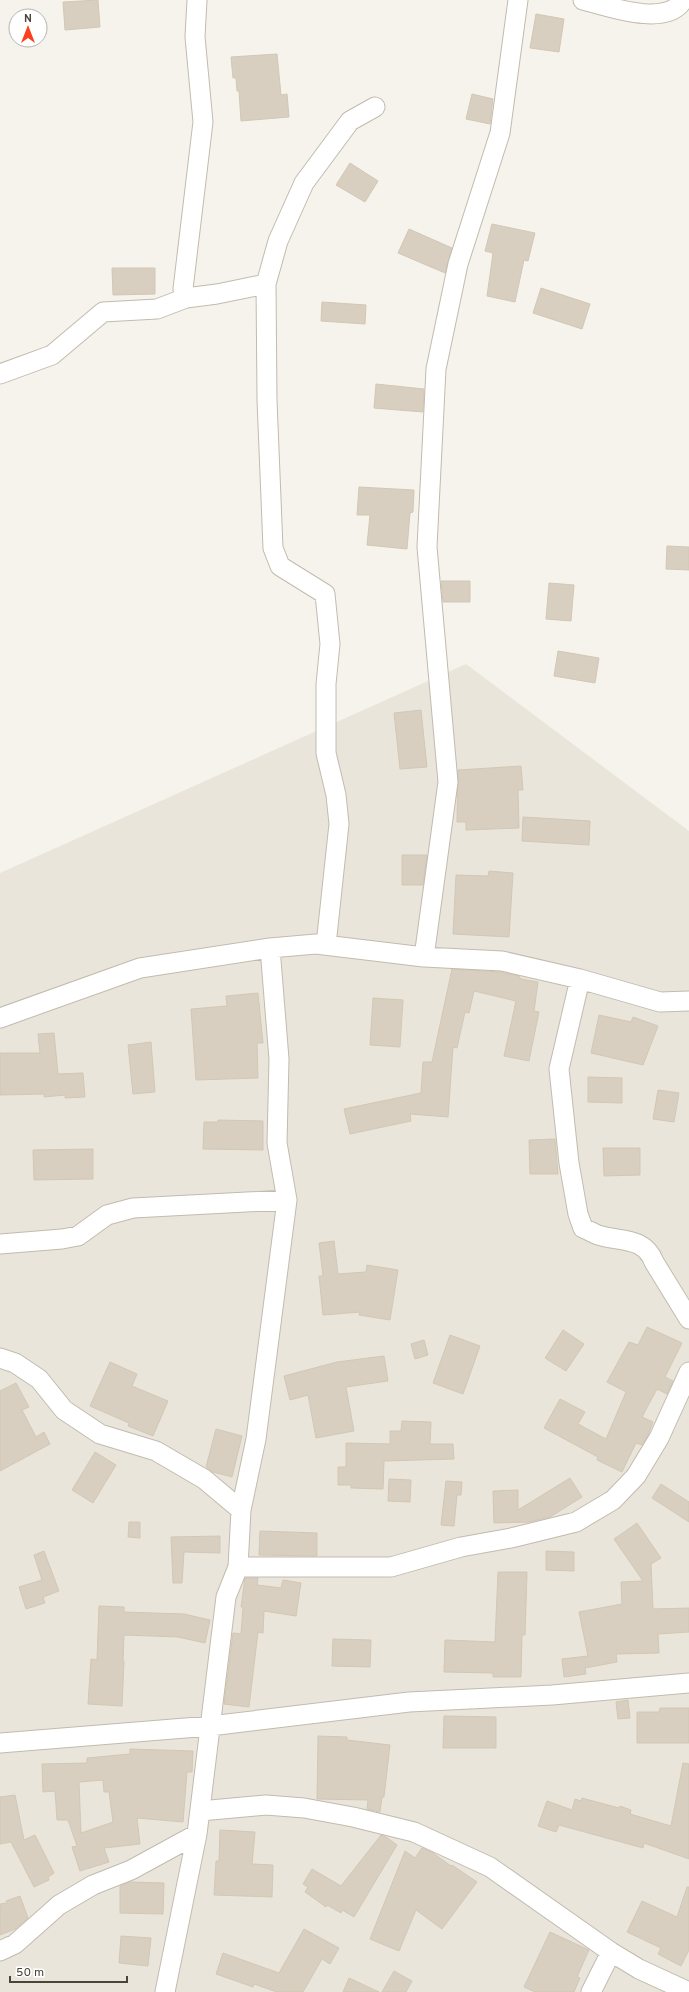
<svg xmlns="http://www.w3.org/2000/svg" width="689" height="1992" font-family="Overpass,sans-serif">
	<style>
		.residential { fill: #eae5da }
		.building { fill: #d8cfc1; stroke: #d3c7b4; fill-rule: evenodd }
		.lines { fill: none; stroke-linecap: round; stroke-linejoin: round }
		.street-casing { stroke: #c2bbae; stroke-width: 21 }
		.street { stroke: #fff; stroke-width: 19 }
	</style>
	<rect width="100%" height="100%" fill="#f6f3ec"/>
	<path class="residential" d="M466 664 689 831V1992H0V873Z"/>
	<path class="building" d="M98 0 100 27 65 30 63 2Z
		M536 14 564 19 559 52 530 48Z
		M277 54 281 95 287 94 289 117 241 121 239 91H237L236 78H233L231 57Z
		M472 94 493 99 490 124 466 119Z
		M350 163 378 181 365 202 336 185Z
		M492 224 535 233 528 261 524 260 515 302 487 296 493 253 485 251Z
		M409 229 452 248 445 273 398 253Z
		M112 268H155V294L113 295Z
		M541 288 590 304 582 329 533 313Z
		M322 302 366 305 365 324 321 321Z
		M376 384 424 389 423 412 374 408Z
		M359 487 414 490 413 512 410 513 407 549 367 545 370 515H357Z
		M667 546 689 547V570L666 569Z
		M441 581H470V602H443Z
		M549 583 574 585 571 621 546 619Z
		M558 651 599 658 595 683 554 676Z
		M421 710 427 767 400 769 394 713Z
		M521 766 523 790H518L519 828 466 830V822H457L458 770Z
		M523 817 590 821 589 845 522 841Z
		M402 855H427L423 885H402Z
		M489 871 513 873 509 937 453 934 456 875 488 876Z
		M452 969 500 972 519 976 521 979 538 982 534 1011 539 1012 529 1061 504 1056 516 1001 474 991 469 1013 465 1012 457 1048 453 1047 448 1117 410 1114 411 1121 350 1134 344 1109 421 1093 423 1062H432Z
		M258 993 263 1043H257L258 1078 196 1080 191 1009 227 1006 226 996Z
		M373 998 403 1000 400 1047 370 1045Z
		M599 1015 631 1022 633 1017 658 1026 643 1065 591 1053Z
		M54 1033 58 1074 83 1073 85 1097 65 1098V1095L44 1097V1094L0 1095V1053H40L38 1034Z
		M151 1042 155 1092 133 1094 128 1045Z
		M588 1077 622 1078V1103L588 1102Z
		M658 1090 679 1093 674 1122 653 1119Z
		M218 1120 263 1121V1150L203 1149 204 1122H218Z
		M555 1139 558 1174H530L529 1140Z
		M603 1148H640V1175L604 1176Z
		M93 1149V1179L34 1180 33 1150Z
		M334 1241 338 1274 366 1272 367 1265 398 1270 390 1320 359 1315 360 1312 323 1315 319 1276H323L319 1243Z
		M647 1327 682 1343 665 1377 673 1381 667 1394 657 1389 642 1417 653 1422 648 1435 642 1445 636 1443 622 1472 597 1460 598 1457 544 1428 560 1399 585 1412 578 1424 606 1439 626 1392 607 1382 629 1342 638 1345Z
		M563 1330 584 1344 566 1371 545 1358Z
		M450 1335 480 1346 463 1394 433 1383Z
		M424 1340 428 1355 415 1359 411 1344Z
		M384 1356 388 1381 346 1387 354 1431 316 1438 308 1395 290 1400 284 1376 337 1362Z
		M110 1362 137 1374 132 1386 168 1401 153 1436 128 1426 129 1423 90 1406Z
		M16 1383 29 1407 22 1410 36 1437 44 1432 50 1444 0 1471V1391Z
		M402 1421 431 1422 430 1444H453L454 1459 384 1461 383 1489 351 1488V1485H338V1467H346V1443L390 1444V1431H401Z
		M216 1429 242 1436 232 1477 213 1472 206 1467Z
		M95 1452 116 1465 93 1503 72 1490Z
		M570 1478 582 1497 550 1517 529 1522 494 1523 493 1491 518 1490V1510Z
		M389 1479 411 1480 410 1502 388 1501Z
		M446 1481 462 1482 461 1495H457L454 1526 441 1525Z
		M661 1484 689 1502V1522L652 1498Z
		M129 1522H140V1538L128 1537Z
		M637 1523 661 1558 651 1564 653 1609 689 1608V1632L658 1634 659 1653 616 1654 617 1662 585 1668 586 1674 564 1677 562 1659 588 1656 579 1612 622 1604 621 1582 643 1581 614 1539Z
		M260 1531 317 1533V1556L259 1555Z
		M220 1536V1553L184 1552 182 1583H173L171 1537Z
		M44 1551 59 1591 43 1597 45 1603 26 1609 19 1587 42 1580 34 1555Z
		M546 1551 574 1552V1571L546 1570Z
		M498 1572H527L525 1635H522L521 1677H493V1673L444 1672 445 1640 495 1642Z
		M245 1578H258L257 1585 281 1588 283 1580 301 1583 296 1616 264 1611 263 1633 258 1632 249 1707 224 1704 233 1633 241 1634 243 1607H241Z
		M99 1606 124 1607V1612L184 1614 210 1620 205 1643 178 1637 124 1635 123 1661H124L122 1706 88 1704 91 1659 97 1660Z
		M333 1639 371 1640 370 1667 332 1666Z
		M628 1700 630 1718 618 1719 616 1702Z
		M660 1708H689V1743H637V1712H659Z
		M444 1716 496 1717V1748H443Z
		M318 1736 347 1737V1740L390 1745 384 1797H382L380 1812 367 1809 368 1800 317 1799Z
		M130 1749 193 1751 192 1772H187L183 1822 137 1818 140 1844 104 1848 109 1862 80 1871 72 1847 77 1846 68 1820H57L55 1791 43 1792 42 1764 87 1763V1758L130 1754ZM103 1780 104 1792H109L113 1822 81 1833 79 1782Z
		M683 1763 689 1764V1859L644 1843 643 1848 559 1825 556 1832 538 1826 547 1801 572 1810 575 1799 581 1801 582 1798 619 1808 620 1806 631 1810 630 1814 671 1826Z
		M15 1795 24 1840 35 1835 54 1873 48 1877 49 1880 34 1887 11 1842 0 1844V1797Z
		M220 1830 255 1832 252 1864 273 1865 272 1897 214 1895 216 1861H219Z
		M381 1835 386 1837 397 1845 354 1917 342 1910 341 1913 327 1905 326 1907 305 1892 308 1887 303 1884 312 1869 341 1886Z
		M422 1848 433 1853 451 1866 452 1865 477 1882 442 1929 416 1910 399 1951 370 1939 405 1851 415 1858Z
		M131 1882 164 1883 163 1914 120 1913V1886Z
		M687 1887H689V1950L681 1966 658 1954 661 1948 627 1932 642 1901 677 1917Z
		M20 1896 28 1918 15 1929 0 1935V1904L7 1903 6 1901Z
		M304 1929 339 1948 330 1964 322 1959 303 1992H277L254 1984 253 1987 216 1974 223 1953 279 1973Z
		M550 1932 589 1950 577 1977 580 1978 574 1992H535L524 1987Z
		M121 1936 151 1938 148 1966 119 1963Z
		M394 1971 412 1981 406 1992H382Z
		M349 1978 379 1992H343Z"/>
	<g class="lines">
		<defs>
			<path id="street" d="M197 0 195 37 203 122 183 289 186 298 217 294 266 284
				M583 0C607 6 667 28 683 0
				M0 374 52 355 103 312 157 309 186 298
				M326 945 339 824 336 795 326 753V684L330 644 325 594 280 566 273 548 267 400 266 284 278 241 304 183 350 121 375 107
				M424 957 448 782 427 547 436 369 458 264 500 133 518 0
				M580 979 559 1069 569 1163 578 1214 583 1228C588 1230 593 1233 598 1235 619 1242 644 1236 654 1262L689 1319
				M0 1018 140 968 270 948 316 944 424 957 502 961 580 979 660 1002 689 1001
				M0 1244 62 1239 78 1236 107 1215 133 1208 287 1200
				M0 1358 15 1363 39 1379 64 1410 100 1434 156 1451 204 1479 241 1510
				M238 1567H391L461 1547 511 1538 576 1522 613 1500 636 1476 659 1438 689 1372
				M0 1743 210 1726 409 1702 552 1695 689 1683
				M200 1811 266 1805 304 1808 353 1817 414 1832 490 1867 611 1952 639 1969 689 1992
				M0 1951 15 1944 59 1905 93 1885 131 1870 197 1834
				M165 1992 197 1834 226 1597 238 1567 241 1510 256 1439 287 1200 277 1143 279 1059 270 948
				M591 1992 611 1952"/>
		</defs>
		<use href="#street" class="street-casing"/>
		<use href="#street" class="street"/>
	</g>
	<g transform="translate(28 28)"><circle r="19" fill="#ffffff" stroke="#b7b4b0"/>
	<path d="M0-3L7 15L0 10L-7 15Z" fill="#fc3f1d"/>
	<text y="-6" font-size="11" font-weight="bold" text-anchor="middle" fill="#4b4439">N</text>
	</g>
	<path d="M10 1976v6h117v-6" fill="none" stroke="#4b4439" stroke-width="2"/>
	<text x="16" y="1976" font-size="12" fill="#4b4439" stroke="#ffffff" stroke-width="3" paint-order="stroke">50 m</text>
</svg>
